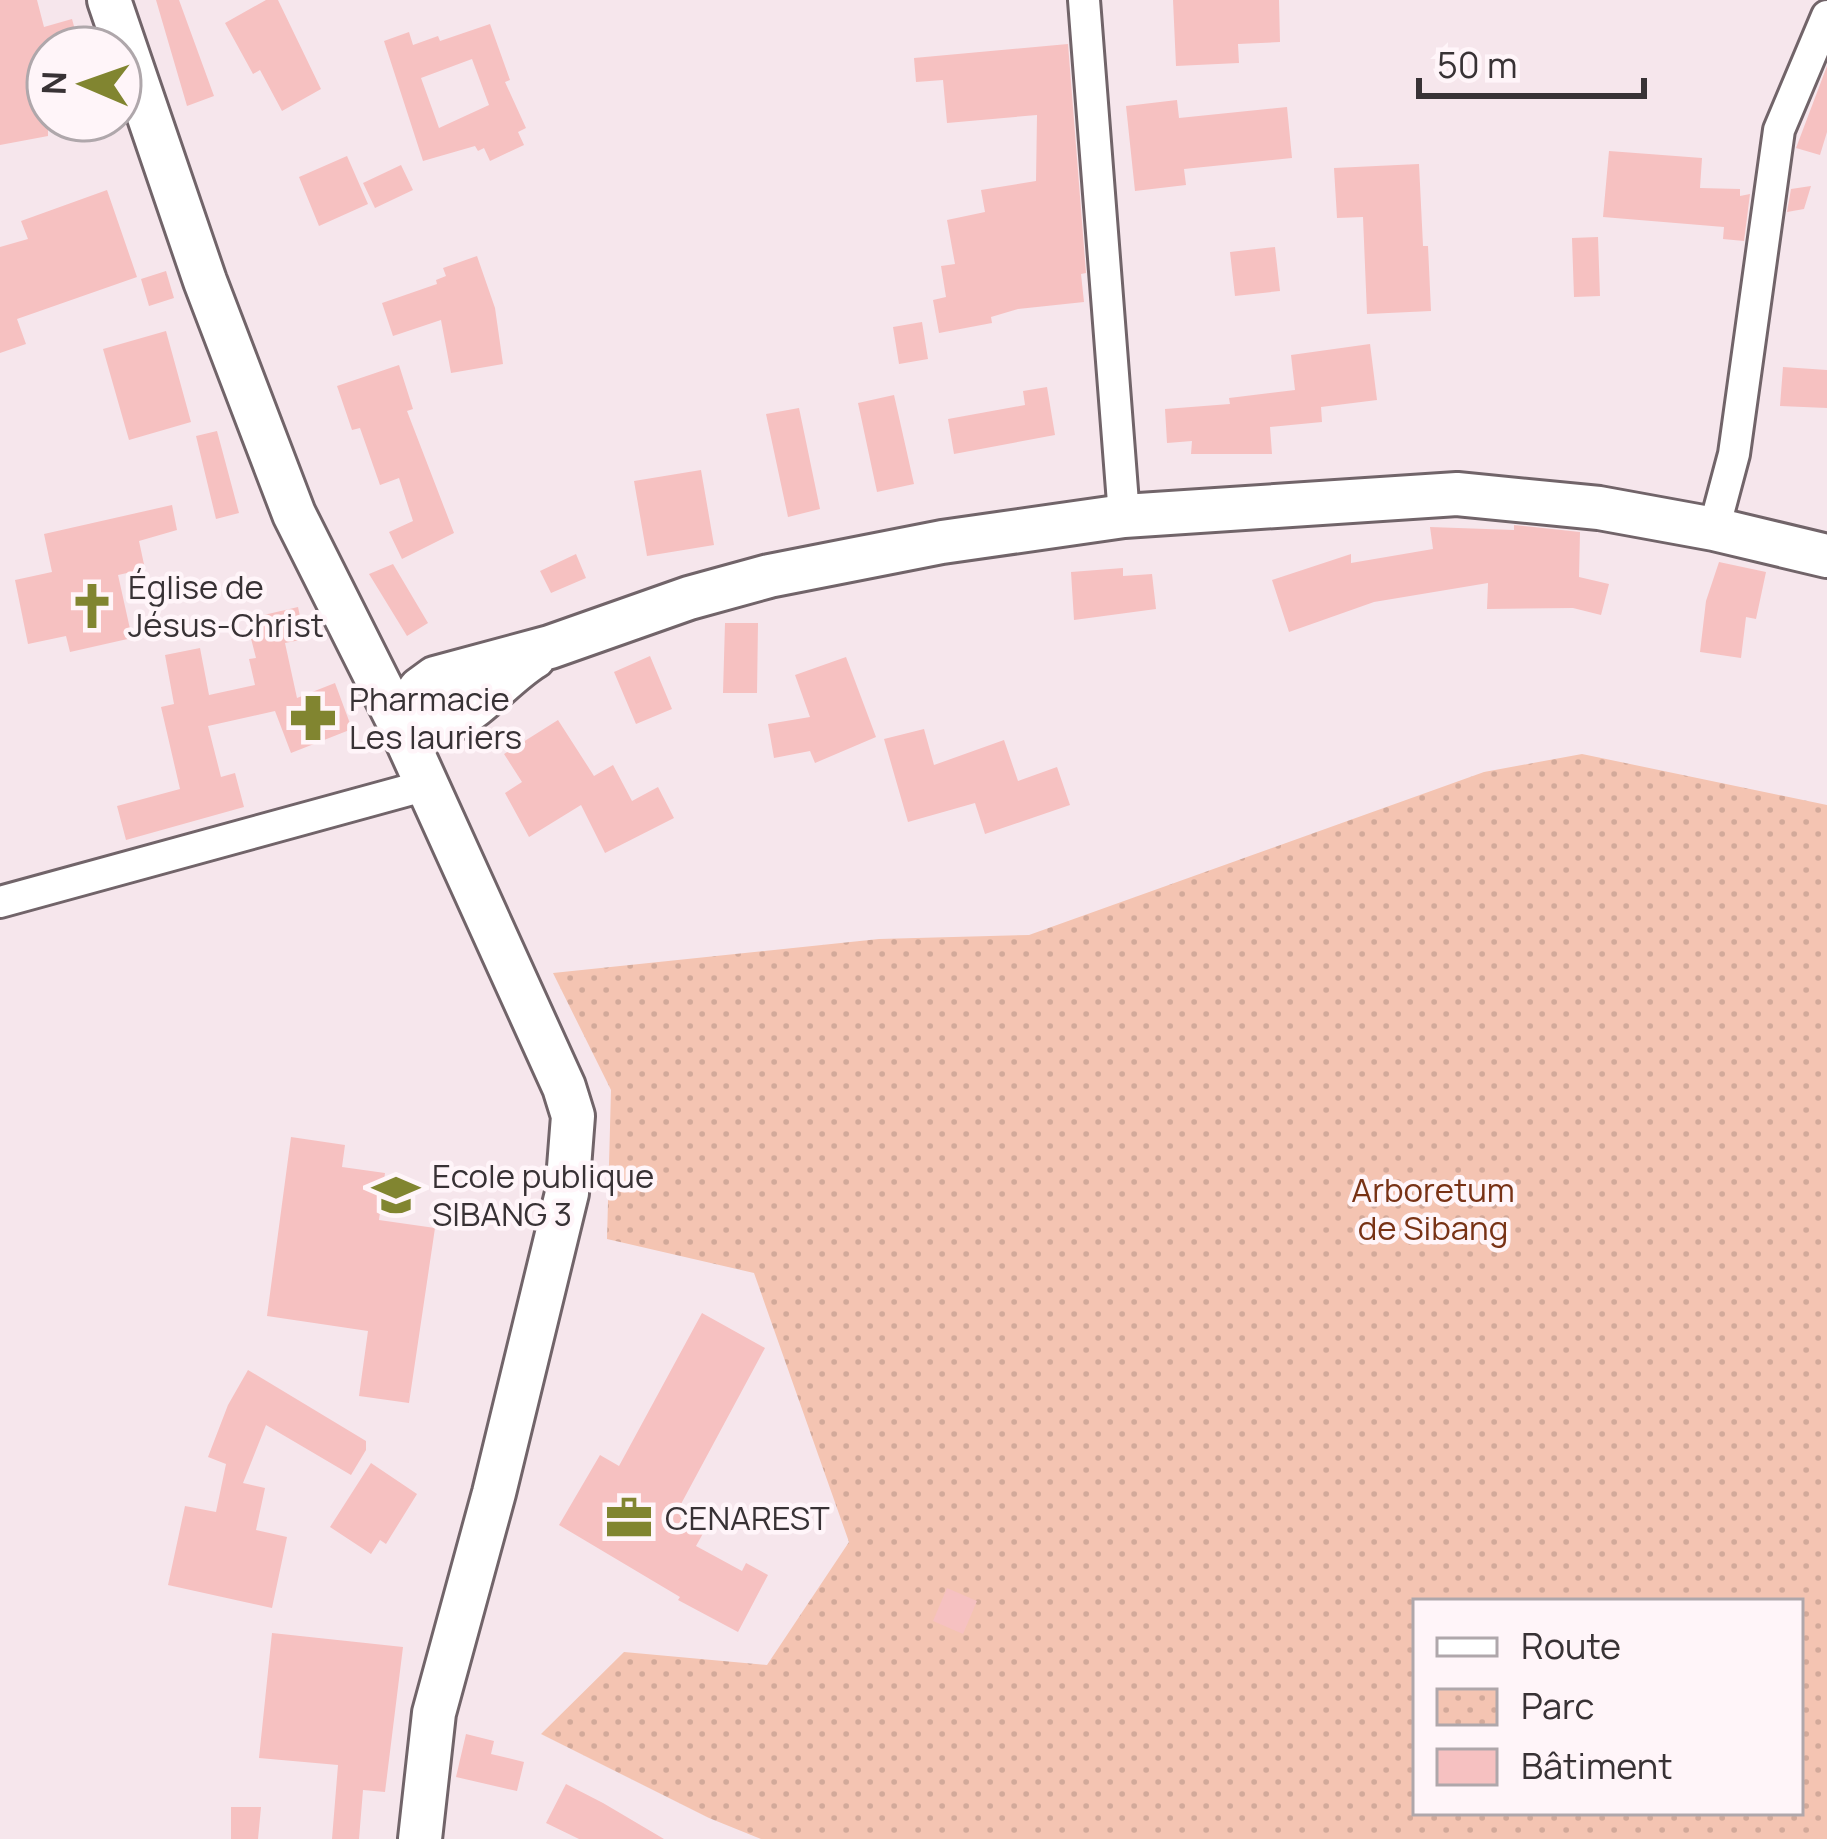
<svg xmlns="http://www.w3.org/2000/svg" width="1827" height="1839" font-family="Manrope,sans-serif">
	<style>
		.park { fill: url(#park-dots); fill-rule: evenodd }
		.building { fill: #f6c1c1; fill-rule: evenodd }
		.lines { fill: none; stroke-linecap: round; stroke-linejoin: round }
		.street-casing { stroke: #716469; stroke-width: 36 }
		.secondary-casing { stroke: #716469; stroke-width: 48 }
		.street { stroke: #fff; stroke-width: 30 }
		.secondary { stroke: #fff; stroke-width: 42 }
		.labels { text-anchor: middle; stroke-width: 9; stroke-linejoin: round; paint-order: stroke }
		.poi-label { font-size: 33px; fill: #383235; stroke: #fff5f9; text-anchor: start }
		.park-label { font-size: 33px; fill: #783215; stroke: #fff5f9 }
	</style>
	<defs>
		<pattern id="park-dots" width="8" height="8" patternUnits="userSpaceOnUse" patternTransform="scale(3)"><rect width="8" height="8" fill="#f4c4b2"/><path d="M2 2h.1M6 6h.1" fill="none" stroke="#d2a99a" stroke-width="1.8" stroke-linecap="round"/></pattern>
	</defs>
	<rect width="100%" height="100%" fill="#f6e6ec"/>
	<path class="park" d="M1582 754 1827 805V1839H761L709 1818 541 1734 624 1652 767 1665 849 1542 754 1273 607 1239 611 1090 553 973 879 939 1029 935 1484 772ZM1416 1602H1800V1812H1416Z"/>
	<path class="building" d="M0 0H37L44 27 72 19 80 48H48V136L0 145Z
		M156 0H179L214 96 187 106Z
		M266 0H278L321 89 282 111 260 70 253 74 225 23Z
		M1173 0H1279L1280 42 1238 44 1239 63 1176 66Z
		M490 24 510 80 505 82 526 128 518 132 524 145 490 161 484 148 478 151 475 146 423 161 384 41 409 32 413 45 438 36 440 41ZM472 59 489 105 439 128 421 78Z
		M1068 44 1086 273 1081 274 1084 302 1018 309 991 317 992 323 939 333 933 300 946 297 941 266 955 264 947 220 985 212 981 190 1036 181 1037 115 947 123 943 80 916 82 914 58Z
		M1827 66V132L1820 155 1796 148Z
		M1177 100 1179 118 1287 107 1292 158 1184 169 1186 185 1135 191 1126 106Z
		M1609 151 1702 158 1700 188 1740 189V196L1750 194 1744 241 1723 239 1724 227 1603 217Z
		M347 156 368 204 319 226 299 177Z
		M1419 164 1423 246H1428L1431 311 1367 314 1363 217 1337 218 1334 168Z
		M401 165 413 190 375 208 363 183Z
		M1811 186 1804 209 1787 212 1791 189Z
		M107 190 137 277 17 319 26 344 0 353V247L28 239 21 221Z
		M1598 237 1600 296 1574 297 1572 238Z
		M1275 247 1280 291 1235 296 1230 252Z
		M477 256 495 308 503 364 451 373 441 320 393 336 382 303 437 284 436 280 446 276 443 268Z
		M166 271 174 298 149 306 141 279Z
		M922 322 928 359 899 364 893 327Z
		M166 331 191 422 129 440 103 349Z
		M1370 344 1377 400 1321 407 1322 422 1270 427 1272 454H1191L1192 441 1167 443 1165 409 1230 404 1229 398 1295 390 1291 355Z
		M399 365 413 409 407 411 454 533 402 559 389 532 413 521 399 478 380 485 360 428 352 430 337 386Z
		M1783 367 1827 370V408L1780 406Z
		M1047 387 1055 435 954 454 948 419 1025 405 1023 391Z
		M894 395 914 484 877 492 858 403Z
		M799 408 820 509 788 517 766 414Z
		M217 431 239 513 216 519 196 436Z
		M701 470 714 545 647 556 634 481Z
		M172 505 177 530 139 541 145 569 118 575 132 638 70 652 66 636 28 644 15 580 52 572 44 534Z
		M1514 525 1580 532 1579 577 1609 584 1601 615 1573 608 1487 609 1488 583 1374 602 1289 632 1272 580 1351 554V563L1433 549 1430 527 1514 530Z
		M576 554 586 578 551 593 540 571Z
		M1719 562 1766 572 1756 619 1746 617 1741 658 1700 652 1706 601Z
		M393 564 428 623 407 636 369 574Z
		M1123 568V576L1152 574 1156 609 1074 620 1071 572Z
		M298 607 305 639 285 643 297 698 335 683 352 729 291 753 275 711 208 726 221 777 235 773 244 807 126 840 117 806 180 789 161 707 174 704 165 655 200 648 209 695 255 685 249 659 256 658 246 619Z
		M725 623H758L757 693H723Z
		M650 656 672 709 636 724 614 672Z
		M846 657 876 737 815 763 810 751 774 758 768 724 810 717 795 675Z
		M558 720 594 776 613 765 632 801 658 787 674 818 605 853 581 805 529 837 505 793 522 782 504 754Z
		M924 729 934 765 1004 740 1018 781 1057 767 1070 805 985 834 975 803 908 822 884 739Z
		M291 1137 345 1145 342 1167 385 1173 379 1220 435 1228 409 1403 359 1396 368 1331 267 1316Z
		M702 1313 765 1348 681 1504 710 1521 696 1546 742 1571 746 1563 768 1575 738 1632 678 1600 680 1597 559 1525 600 1455 619 1466Z
		M248 1370 366 1441V1450L351 1475 266 1425 243 1483 265 1488 256 1530 287 1537 272 1608 168 1585 185 1506 216 1512 226 1464 208 1457 228 1405Z
		M371 1463 417 1494 386 1544 380 1540 371 1554 330 1527Z
		M947 1588 977 1601 963 1634 933 1621Z
		M272 1633 403 1647 385 1792 363 1790 359 1839H332L338 1765 259 1758Z
		M466 1734 494 1741 491 1754 524 1762 517 1791 456 1777Z
		M566 1784 603 1803 664 1839H579L546 1823Z
		M231 1807H261L258 1839H231Z"/>
	<g class="lines">
		<defs>
			<path id="street" d="M1084 0 1124 516
				M1714 529 1734 454 1779 130 1827 16
				M0 902 427 785"/>
			<path id="secondary" d="M109 0 205 281 294 514 398 721 564 1087 573 1116 567 1193 494 1493 434 1713 420 1839
				M398 721 420 689 435 678 550 647 689 598 769 576 942 542 1124 516 1457 494 1599 508 1714 529 1827 556
				M398 721C454 747 491 683 534 657"/>
		</defs>
		<use href="#street" class="street-casing"/>
		<use href="#secondary" class="secondary-casing"/>
		<use href="#street" class="street"/>
		<use href="#secondary" class="secondary"/>
	</g>
	<defs>
		<symbol id="church-bare" viewBox="-9 -9 18 18"><path d="M-1.2-6h2.4v3.5h3.3v2.4h-3.3V6h-2.4V-.1h-3.3v-2.4h3.3Z" fill="#818530" stroke="#fff5f9" stroke-width="2.5" paint-order="stroke"/></symbol>
		<symbol id="pharmacy-bare" viewBox="-9 -9 18 18"><path d="M-2-6h4v4h4v4h-4v4h-4v-4h-4v-4h4Z" fill="#818530" stroke="#fff5f9" stroke-width="2.5" paint-order="stroke"/></symbol>
		<symbol id="school-bare" viewBox="-9 -9 18 18"><path d="M0-5L7-2L0 1L-7-2ZM-4 1L0 2.5L4 1V4Q0 6-4 4Z" fill="#818530" stroke="#fff5f9" stroke-width="2.5" paint-order="stroke"/></symbol>
		<symbol id="office-bare" viewBox="-9 -9 18 18"><path d="M-6-3h4V-5.5h4V-3h4V5H-6ZM-1-4.5V-3h2v-1.5ZM-6 0V1H6V0Z" fill="#818530" stroke="#fff5f9" stroke-width="2.5" paint-order="stroke"/></symbol>
	</defs>
	<g fill-rule="evenodd">
		<use href="#church-bare" x="59" y="573" width="66" height="66"/>
		<use href="#pharmacy-bare" x="280" y="685" width="66" height="66"/>
		<use href="#school-bare" x="363" y="1162" width="66" height="66"/>
		<use href="#office-bare" x="596" y="1485" width="66" height="66"/>
	</g>
	<g class="labels">
		<g class="poi-label">
			<text x="128" y="599">Église de<tspan x="128" dy="38">Jésus-Christ</tspan></text>
			<text x="349" y="711">Pharmacie<tspan x="349" dy="38">Les lauriers</tspan></text>
			<text x="432" y="1188">Ecole publique<tspan x="432" dy="38">SIBANG 3</tspan></text>
			<text x="665" y="1530">CENAREST</text>
		</g>
		<g class="park-label">
			<text x="1433" y="1202">Arboretum<tspan x="1433" dy="38">de Sibang</tspan></text>
		</g>
	</g>
	<rect x="1413" y="1599" width="390" height="216" fill="#fff5f9" stroke="#afa7ab" stroke-width="3"/>
	<rect x="1437" y="1638" width="60" height="18" fill="#ffffff" stroke="#afa7ab" stroke-width="3"/>
	<text x="1521" y="1659" font-size="36" fill="#383235">Route</text>
	<rect x="1437" y="1689" width="60" height="36" fill="url(#park-dots)" stroke="#afa7ab" stroke-width="3"/>
	<text x="1521" y="1719" font-size="36" fill="#383235">Parc</text>
	<rect x="1437" y="1749" width="60" height="36" fill="#f6c1c1" stroke="#afa7ab" stroke-width="3"/>
	<text x="1521" y="1779" font-size="36" fill="#383235">Bâtiment</text>
	<g transform="translate(84 84) rotate(272)"><circle r="57" fill="#fff5f9" stroke="#afa7ab" stroke-width="3"/>
	<path d="M0-9L21 45L0 30L-21 45Z" fill="#818530"/>
	<text y="-18" font-size="33" font-weight="bold" text-anchor="middle" fill="#383235">N</text>
	</g>
	<path d="M1419 78v18h225v-18" fill="none" stroke="#383235" stroke-width="6"/>
	<text x="1437" y="78" font-size="36" fill="#383235" stroke="#fff5f9" stroke-width="9" paint-order="stroke">50 m</text>
</svg>
